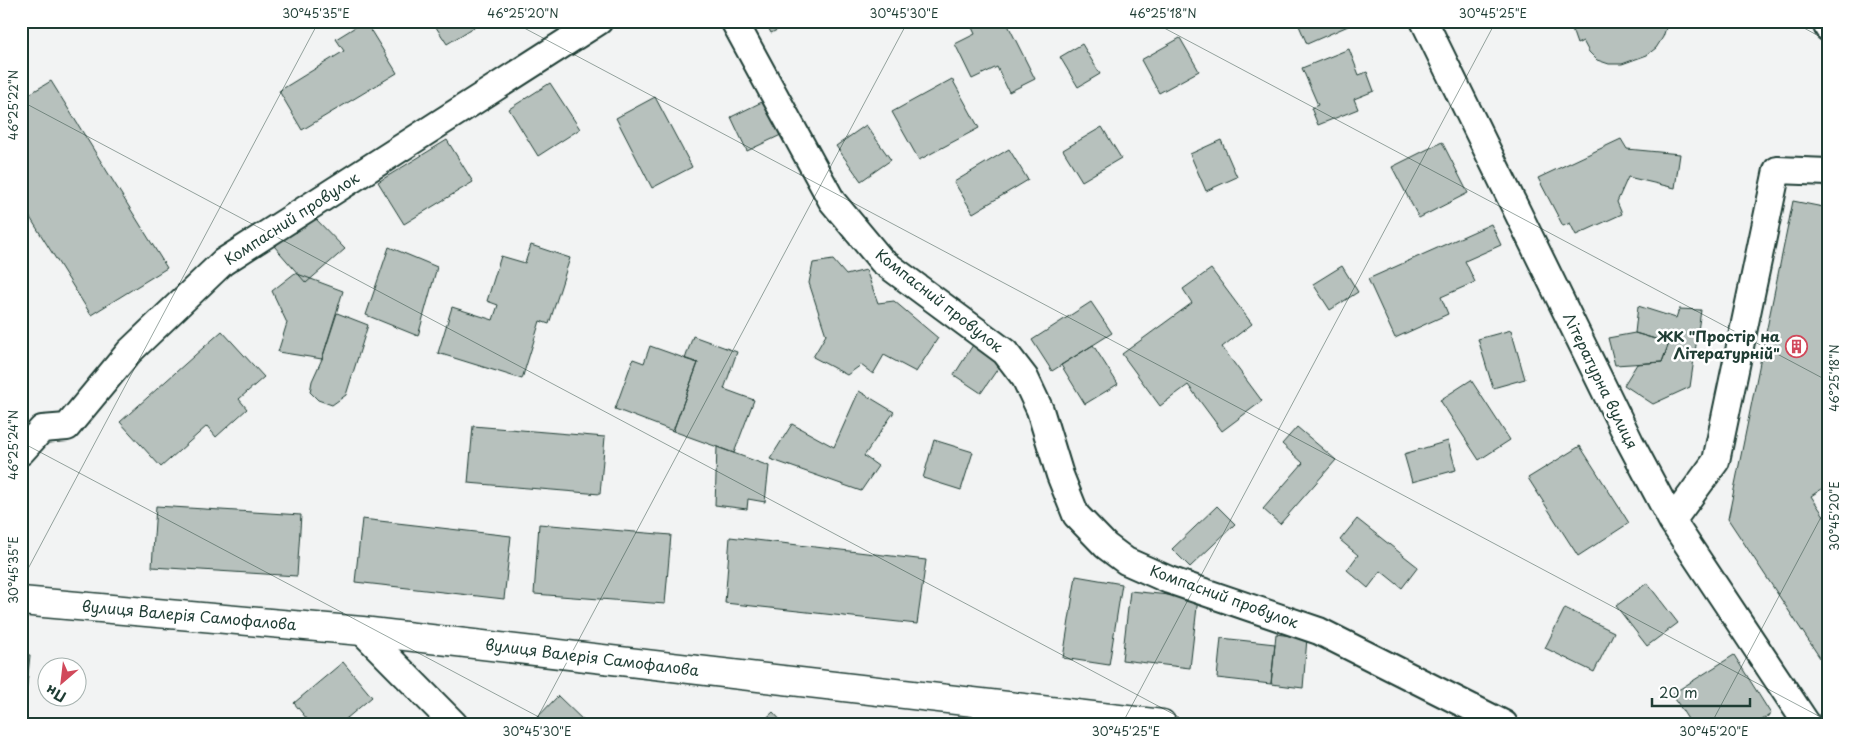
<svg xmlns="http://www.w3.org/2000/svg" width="1849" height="745" font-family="'Playpen Sans',sans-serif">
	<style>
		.building { fill: #b7c1bd; stroke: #1f3d34 }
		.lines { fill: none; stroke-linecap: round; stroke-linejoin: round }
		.street-casing { stroke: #1f3d34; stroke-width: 30 }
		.secondary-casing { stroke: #1f3d34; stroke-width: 31 }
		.street { stroke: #fff; stroke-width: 26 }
		.secondary { stroke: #fff; stroke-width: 28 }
		.ticks { fill: none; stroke: #1f3d34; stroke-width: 1; stroke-opacity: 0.45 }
		.labels { text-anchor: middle; stroke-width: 5; stroke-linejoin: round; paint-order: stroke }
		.street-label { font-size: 15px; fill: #1f3d34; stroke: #fff }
		.poi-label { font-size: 15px; font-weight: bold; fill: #1f3d34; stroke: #fff; text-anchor: end }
		.neatline { fill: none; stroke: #1f3d34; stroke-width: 2 }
		.ticks-label { font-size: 12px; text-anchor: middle; fill: #1f3d34 }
	</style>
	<rect width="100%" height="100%" fill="#f2f3f3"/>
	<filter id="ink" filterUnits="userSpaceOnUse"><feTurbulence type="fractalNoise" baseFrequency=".02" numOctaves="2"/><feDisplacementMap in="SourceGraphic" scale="10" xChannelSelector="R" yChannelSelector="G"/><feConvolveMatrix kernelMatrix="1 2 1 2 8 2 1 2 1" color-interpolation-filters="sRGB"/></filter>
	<g filter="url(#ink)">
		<path class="building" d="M365 21 397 73 302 130 279 91 344 51 336 39Z
			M432 21H484L447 44Z
			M765 21H795L771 33Z
			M969 21H1006L1035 79 1009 92 997 67 972 79 955 44 975 34Z
			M1297 21H1346L1348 26 1307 44Z
			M1569 21H1666L1667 25 1663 37 1656 48 1647 55 1622 64H1609L1597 60 1589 52 1583 41 1577 44Z
			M1180 38 1199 71 1159 93 1141 60Z
			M1082 44 1100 74 1078 87 1060 57Z
			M1349 49 1359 75 1367 72 1374 91 1354 99 1358 109 1318 125 1311 108 1318 105 1302 68Z
			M952 79 979 128 919 160 892 112Z
			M51 81 167 268 91 315 21 203V99Z
			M550 83 580 129 538 156 509 109Z
			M655 97 692 167 652 188 616 118Z
			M766 100 783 134 747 151 731 117Z
			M866 125 891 160 861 181 836 146Z
			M1102 127 1121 158 1082 181 1063 150Z
			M1621 139 1627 149 1680 154 1675 188 1628 177 1617 202 1622 214 1576 235 1570 223 1563 226 1538 178Z
			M447 140 473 182 404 224 378 182Z
			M1221 140 1237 177 1206 191 1190 154Z
			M1442 142 1468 193 1419 218 1392 167Z
			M1009 149 1028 180 973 213 954 182Z
			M1793 201 1828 208V485L1811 496 1828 522V670L1728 519Z
			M315 218 345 249 306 283 274 246Z
			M1491 224 1501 245 1465 261 1475 282 1441 297 1448 314 1395 338 1368 279Z
			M531 245 570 258 549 324 540 321 522 379 438 353 452 307 493 320 498 305 487 301 501 256 525 263Z
			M389 247 437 267 418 336 366 315Z
			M833 260 846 275 866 270 878 303 894 301 938 338 916 372 884 355 873 374 861 365 847 375 813 357 826 335 809 283 813 263Z
			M1342 266 1358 292 1330 310 1313 284Z
			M1211 269 1252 324 1222 347 1262 401 1222 431 1188 385 1160 406 1122 354 1192 303 1183 289Z
			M295 273 343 291 322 359 278 352 287 323 272 291Z
			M1091 302 1112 333 1052 371 1032 340Z
			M1638 306 1676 318 1679 309 1701 310 1690 387 1653 404 1624 385 1637 364 1662 362 1669 343 1635 333Z
			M337 313 368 325 346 395 332 405 318 400 310 392 312 381 322 359Z
			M1511 330 1525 379 1493 388 1478 339Z
			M222 331 264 377 239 399 247 409 216 437 207 426 161 467 120 422Z
			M1635 333 1669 343 1662 362 1615 365 1608 338Z
			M693 336 737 352 724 389 754 400 734 453 673 431 698 363 685 359Z
			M973 345 1001 364 981 393 954 375Z
			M1093 345 1118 384 1085 404 1061 365Z
			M650 346 698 363 673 431 615 409 633 359 644 363Z
			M1471 380 1510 440 1479 460 1440 400Z
			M859 391 894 412 864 456 878 466 861 491 770 459 792 424 834 447Z
			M473 426 605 437 600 494 468 483Z
			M1297 427 1336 460 1280 524 1263 509 1303 463 1282 444Z
			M934 440 973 452 961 490 923 478Z
			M1448 441 1456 470 1412 482 1404 454Z
			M1580 446 1629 523 1578 556 1528 478Z
			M717 447 769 466 765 502 748 499 747 509 715 505Z
			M156 506 301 515 297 576 152 567Z
			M1217 506 1235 524 1190 567 1172 549Z
			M362 519 511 536 504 599 355 582Z
			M1357 519 1418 567 1402 588 1381 571 1368 588 1347 570 1358 555 1340 540Z
			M539 524 671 535 665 604 534 594Z
			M730 537 926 560 917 624 725 603Z
			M1076 576 1122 584 1109 665 1063 658Z
			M1647 583 1678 623 1647 646 1616 606Z
			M1130 591 1198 598 1190 668 1122 660Z
			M1565 608 1614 632 1594 672 1545 648Z
			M1276 634 1307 638 1303 688 1271 684Z
			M1221 638 1275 644 1271 684 1217 678Z
			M21 654 30 655 23 723H21Z
			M1734 655 1771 714 1756 724H1691L1672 694Z
			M343 662 372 697 340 724H311L294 703Z
			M558 696 587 724H531Z
			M773 712 784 724H760Z"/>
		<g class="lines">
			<defs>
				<path id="street" d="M734 21 832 201 882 261 1005 352 1025 378 1040 410 1060 475 1076 515 1106 546 1126 561 1169 580 1319 631 1504 724
					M1424 21 1630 442 1672 521 1807 724
					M1825 21 1828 28
					M21 452 42 429 67 427 129 352 223 262 599 21
					M1672 521 1716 461 1777 170 1828 172
					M362 631 454 724"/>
				<path id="secondary" d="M21 601 362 631 1162 724"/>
			</defs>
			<use href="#street" class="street-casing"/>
			<use href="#secondary" class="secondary-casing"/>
			<use href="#street" class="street"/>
			<use href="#secondary" class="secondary"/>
		</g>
	</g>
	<path class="ticks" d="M511 21 1828 721M1151 21 1828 381M1791 21 1828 41M21 101 1192 724M21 442 552 724M21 582 319 21M534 724 908 21M1122 724 1496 21M1711 724 1828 504"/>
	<defs>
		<symbol id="building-ring" viewBox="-11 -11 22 22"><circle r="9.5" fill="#fff" stroke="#d1495b" stroke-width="1.5"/><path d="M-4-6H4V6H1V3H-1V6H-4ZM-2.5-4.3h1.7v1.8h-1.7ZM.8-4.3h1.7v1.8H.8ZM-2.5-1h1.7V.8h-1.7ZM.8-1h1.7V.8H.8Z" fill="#d1495b"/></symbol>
	</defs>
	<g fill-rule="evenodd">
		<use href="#building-ring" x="1784" y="334" width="25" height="25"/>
	</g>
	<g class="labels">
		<g class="street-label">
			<text transform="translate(292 219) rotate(-33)" y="5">Компасний провулок</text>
			<text transform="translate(939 301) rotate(38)" y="5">Компасний провулок</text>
			<text transform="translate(1600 381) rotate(64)" y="5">Літературна вулиця</text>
			<text transform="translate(1224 597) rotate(20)" y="5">Компасний провулок</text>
			<text transform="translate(189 616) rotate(5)" y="5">вулиця Валерія Самофалова</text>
			<text transform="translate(592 658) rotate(7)" y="5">вулиця Валерія Самофалова</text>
		</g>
		<g class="poi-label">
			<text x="1780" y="342">ЖК "Простір на<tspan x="1780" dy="17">Літературній"</tspan></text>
		</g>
	</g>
	<rect width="1849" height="745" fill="none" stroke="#fff" stroke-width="55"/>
	<g transform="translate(62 682) rotate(208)"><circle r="24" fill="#ffffff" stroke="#a5b1ae"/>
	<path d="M0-4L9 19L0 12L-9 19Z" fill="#d1495b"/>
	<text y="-8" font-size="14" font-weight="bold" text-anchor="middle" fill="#1f3d34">Пн</text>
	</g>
	<path d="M1652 698v8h98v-8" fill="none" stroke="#1f3d34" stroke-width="2.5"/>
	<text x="1659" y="698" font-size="15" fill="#1f3d34" stroke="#ffffff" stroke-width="4" paint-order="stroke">20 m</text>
	<rect x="28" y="28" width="1794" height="690" class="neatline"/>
	<g class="ticks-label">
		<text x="316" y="18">30°45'35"E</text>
		<text x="523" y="18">46°25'20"N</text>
		<text x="904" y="18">30°45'30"E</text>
		<text x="1163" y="18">46°25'18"N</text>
		<text x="1493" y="18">30°45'25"E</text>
		<text transform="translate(14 105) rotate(-90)" y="4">46°25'22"N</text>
		<text transform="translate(1835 378) rotate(-90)" y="4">46°25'18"N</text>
		<text transform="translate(14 445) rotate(-90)" y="4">46°25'24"N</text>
		<text transform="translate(1835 516) rotate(-90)" y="4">30°45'20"E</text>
		<text transform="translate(14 570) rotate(-90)" y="4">30°45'35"E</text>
		<text x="537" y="736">30°45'30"E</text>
		<text x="1126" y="736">30°45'25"E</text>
		<text x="1714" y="736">30°45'20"E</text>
	</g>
</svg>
